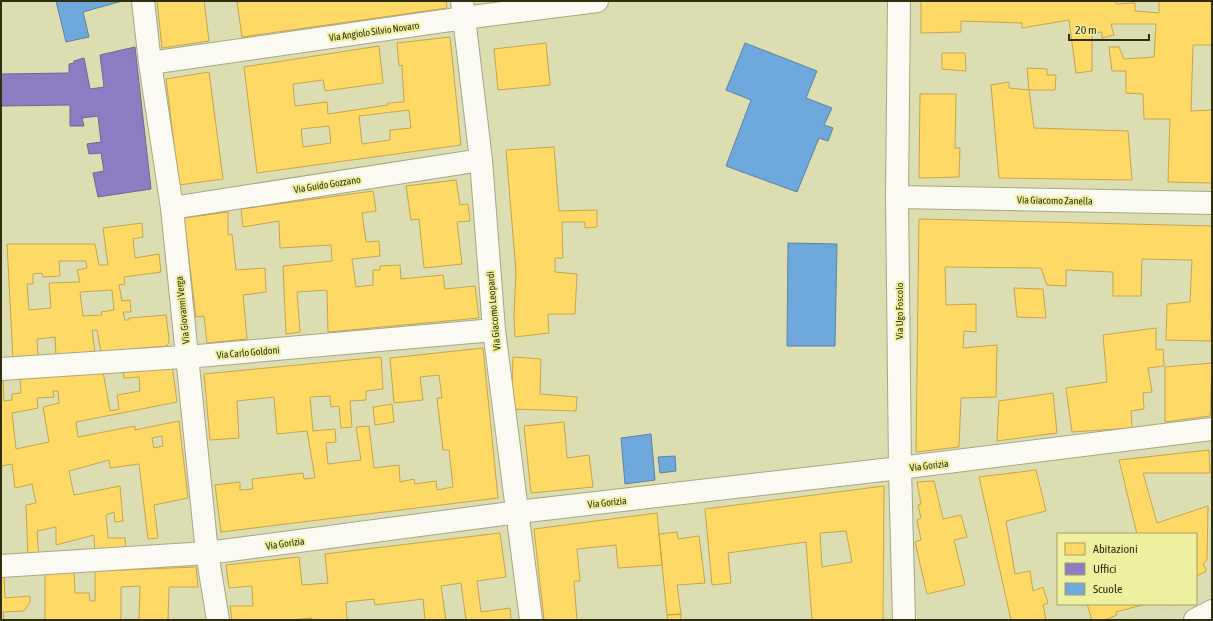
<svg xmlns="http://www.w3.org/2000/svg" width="1213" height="621" font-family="'Asap Condensed',sans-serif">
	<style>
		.homes { fill: #ffd966; stroke: #c1a64c; fill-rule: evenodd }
		.offices { fill: #8e7cc3; stroke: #72658d }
		.schools { fill: #6fa8dc; stroke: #5c839e }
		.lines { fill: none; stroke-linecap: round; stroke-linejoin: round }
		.minor-casing { stroke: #a6a684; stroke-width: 24 }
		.major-casing { stroke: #a6a684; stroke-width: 24 }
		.path { stroke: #d5d5c7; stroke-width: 2.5; stroke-dasharray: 3 2; stroke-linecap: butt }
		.minor { stroke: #fafaf3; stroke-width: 22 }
		.major { stroke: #fafaf3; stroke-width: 22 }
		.labels { text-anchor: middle; stroke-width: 4; stroke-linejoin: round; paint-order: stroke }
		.street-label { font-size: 10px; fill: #2f2e0e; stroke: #efefa0 }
	</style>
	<rect width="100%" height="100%" fill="#ddddb2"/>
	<path class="homes" d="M157 1H204L209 41 162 48Z
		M247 1H446L447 8 242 37 237 2Z
		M921 1H1116V4L1135 3V11L1159 13V1H1212V45H1193L1191 111 1212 110V183L1168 182 1170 119H1144L1143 94 1126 93V71H1112L1109 47H1119L1124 59 1154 57 1156 24H1111L1114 35 1102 38V32L1092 33V71L1076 73 1069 20 1022 28V23L961 21V32L921 33Z
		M450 37 461 145 257 173 244 67 379 46 383 83 325 91 323 80 293 84 295 106 327 102 328 114 388 105V103L404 102 402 65 399 66 397 43ZM409 110 411 128 390 130V140L362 144 359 116ZM329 126 331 143 303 147 301 129Z
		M546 43 550 85 498 90 494 49Z
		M942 53H965L966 71 942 69Z
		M1027 68 1047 69V75H1056L1055 90H1029Z
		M209 72 223 179 179 185 166 79Z
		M1009 82V88L1029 90 1034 128 1128 131 1132 180 999 178 991 85Z
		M920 94H956L955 148H960L959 177 919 178Z
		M554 147 559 211 597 210V227L585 228V222H562L563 258H555V272L577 274 575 314H548L549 333 515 337 514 316 516 272 506 150Z
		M456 180 460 205 468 204 470 221 457 222 462 264 424 268 419 219 411 220 406 186Z
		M373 191 376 211 362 213 366 242 379 241 380 256 352 259 356 287 373 285V270H380V266L400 265 401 279 443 275 445 289 475 286 479 318 328 332 327 290 297 292 300 332 286 334 283 266 332 261 331 245 280 248 279 221 243 227 241 209Z
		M228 212V235L232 234 236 270 265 268 266 292 243 295 247 339 207 343 204 316 196 317 184 218Z
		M919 219 1212 226 1211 341 1166 340 1167 304 1190 302 1192 260 1142 259 1141 296H1113V272L1066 270V286L1047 285 1041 268 945 267 946 305 976 304V332L964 331 963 348 997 345 996 397 961 398 959 447 916 452Z
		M142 223 143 237 133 239 135 258 159 254 161 272 124 277 125 284 119 285 122 301 130 300 131 312H123L125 320H129V318L166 315 169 339V343L166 346 101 352 97 330H92L95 353 56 356 55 337 37 339 38 357 13 359 7 244H95L99 265H108L103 228ZM59 261H86L87 268 77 270 80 282 49 283 51 308 29 310 27 284H33V274L42 273 43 277 60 276ZM112 290 114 310 101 312 102 315 83 316 80 292Z
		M1014 288 1043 289 1046 318 1017 317Z
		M1156 328V350L1163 349 1164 366 1148 368 1152 392 1143 393 1144 409 1131 411 1132 428 1072 432 1066 388 1107 382 1103 335Z
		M483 348 498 498 221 532 215 485 240 482V490L253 489 252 479 303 473 304 479 315 478 307 431 277 434 274 397 237 401 239 438 210 440 204 374 381 357 383 389 366 391V400L350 401 352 427 341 428 339 406 331 407 330 396 310 397 313 431 335 429 336 442 326 443 328 464 361 460 356 427 369 426 374 468 399 465 400 482 414 479 415 484 436 481 437 490 453 487 449 450H443L437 398H442L439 375 420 377 423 400 394 403 390 358Z
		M513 357 541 359 540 394 577 397 576 411 511 409Z
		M1212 363 1210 416 1165 422V367Z
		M172 366 177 402 76 422 78 437 135 426V430L179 421 188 498 154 505 158 538 148 539 139 464 110 468 109 460 69 471 74 495 120 486 123 521 115 522 114 512 106 515 108 538H125L126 554 95 556 94 535 56 545V527L37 531 39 557H28L26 505 36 503 32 484 15 488 12 464 1 466V380H3L4 401 12 400V394L21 393 20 379 103 372 110 411 119 409 117 395 140 391 139 377 124 378 123 370ZM53 391H58L59 403 43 407 49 442 16 449 12 413 38 408 37 398 54 397ZM162 436 163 446 154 448 152 438Z
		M1053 393 1057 433 997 441 999 401Z
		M392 404 394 422 375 425 373 407Z
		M564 422 567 458 589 455 593 487 531 493 524 426Z
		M1209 450 1210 473H1143L1157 523 1208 506 1207 560 1203 564 1206 569 1205 572 1196 576V534H1137L1119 460Z
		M1036 470 1046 511 1006 521 1015 574 1030 571 1033 591 1043 587 1048 603 1043 605 1046 620H1011L979 477Z
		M934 481 943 519 961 515 967 537 954 540 965 585 927 594 915 542 921 540 917 520 921 518 918 505 921 504 917 482Z
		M884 486 883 620H812L806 542 728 553 731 583 712 585 705 509ZM846 531 852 562 822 567 820 533Z
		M657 513 662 565 618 568 616 545 577 549 580 581H574L577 620H544L534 529Z
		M677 532 678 539 699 536 705 583 677 585 681 614 667 615 659 534Z
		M500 533 506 577 477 581 481 612 510 608 511 620H466L461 583 441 586 446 620H425L423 599 375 605 374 599 346 602 347 620H312V618L292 620H232L230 606H253L252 586 229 588 226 565 299 557 302 585 328 583 325 554Z
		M196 567 198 587H169L168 620H137H139L140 586 121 587V620H44H45V573L74 572 75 593H89L90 601H95V571Z
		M1 575H4L5 598 30 596V602L24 611 3 612 4 620H1Z
		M1087 604H1146L1116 612 1117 615 1105 620H1092Z
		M681 614V620H668L667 615Z"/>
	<path class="offices" d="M135 47 151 189 98 197 93 173 104 171 101 153 89 154 87 144 101 142 98 116 82 118 84 126H70V105L1 106V74L69 73V64L74 63V61L84 58 90 89 104 87 100 55Z"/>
	<path class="schools" d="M56 1H122L83 12 89 37 66 42Z
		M745 43 817 71 806 98 832 108 824 125 833 128 828 141 819 138 797 192 726 166 751 100 726 90Z
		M788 243 837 244 835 346H787Z
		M651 434 655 480 625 484 621 438Z
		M675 456 676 471 660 473 658 457Z"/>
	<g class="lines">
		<defs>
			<path id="minor" d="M143 1 150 63 172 208 207 553 218 620
				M462 1 481 160 494 330 531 620
				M899 1 897 197 900 468 904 620
				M150 63 464 18 597 1
				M897 197 1212 203
				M172 208 481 160
				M1 369 198 356 494 330
				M1 566 207 553 518 512 900 468 1212 429"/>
			<path id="major" d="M1195 620 1212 611"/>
		</defs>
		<use href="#minor" class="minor-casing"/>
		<use href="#major" class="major-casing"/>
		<path class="path" d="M1204 586 1212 581
			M1146 620 1173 604"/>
		<use href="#minor" class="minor"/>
		<use href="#major" class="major"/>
	</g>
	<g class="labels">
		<g class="street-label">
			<text transform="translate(374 31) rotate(-8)" y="4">Via Angiolo Silvio Novaro</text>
			<text transform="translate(327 184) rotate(-9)" y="4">Via Guido Gozzano</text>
			<text transform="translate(1055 200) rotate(1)" y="4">Via Giacomo Zanella</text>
			<text transform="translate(182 310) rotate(-96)" y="4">Via Giovanni Verga</text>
			<text transform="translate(493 311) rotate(-95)" y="4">Via Giacomo Leopardi</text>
			<text transform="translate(899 311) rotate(-90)" y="4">Via Ugo Foscolo</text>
			<text transform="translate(248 352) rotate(-5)" y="4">Via Carlo Goldoni</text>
			<text transform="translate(929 465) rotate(-7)" y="4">Via Gorizia</text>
			<text transform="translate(607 502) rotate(-6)" y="4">Via Gorizia</text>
			<text transform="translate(285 543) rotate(-8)" y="4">Via Gorizia</text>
		</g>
	</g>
	<rect width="1213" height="621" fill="none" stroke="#2f2e0e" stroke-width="4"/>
	<rect x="1057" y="533" width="140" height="72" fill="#efefa0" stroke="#a2a266"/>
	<rect x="1065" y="543" width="20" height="12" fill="#ffd966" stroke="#a2a266"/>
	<text x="1093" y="553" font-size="12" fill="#2f2e0e">Abitazioni</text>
	<rect x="1065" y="563" width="20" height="12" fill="#8e7cc3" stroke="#a2a266"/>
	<text x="1093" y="573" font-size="12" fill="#2f2e0e">Uffici</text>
	<rect x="1065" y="583" width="20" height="12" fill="#6fa8dc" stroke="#a2a266"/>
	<text x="1093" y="593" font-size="12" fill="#2f2e0e">Scuole</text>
	<path d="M1069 34v6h80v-6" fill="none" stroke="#2f2e0e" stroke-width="2"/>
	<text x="1075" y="34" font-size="12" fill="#2f2e0e" stroke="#efefa0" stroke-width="3" paint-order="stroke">20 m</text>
</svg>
